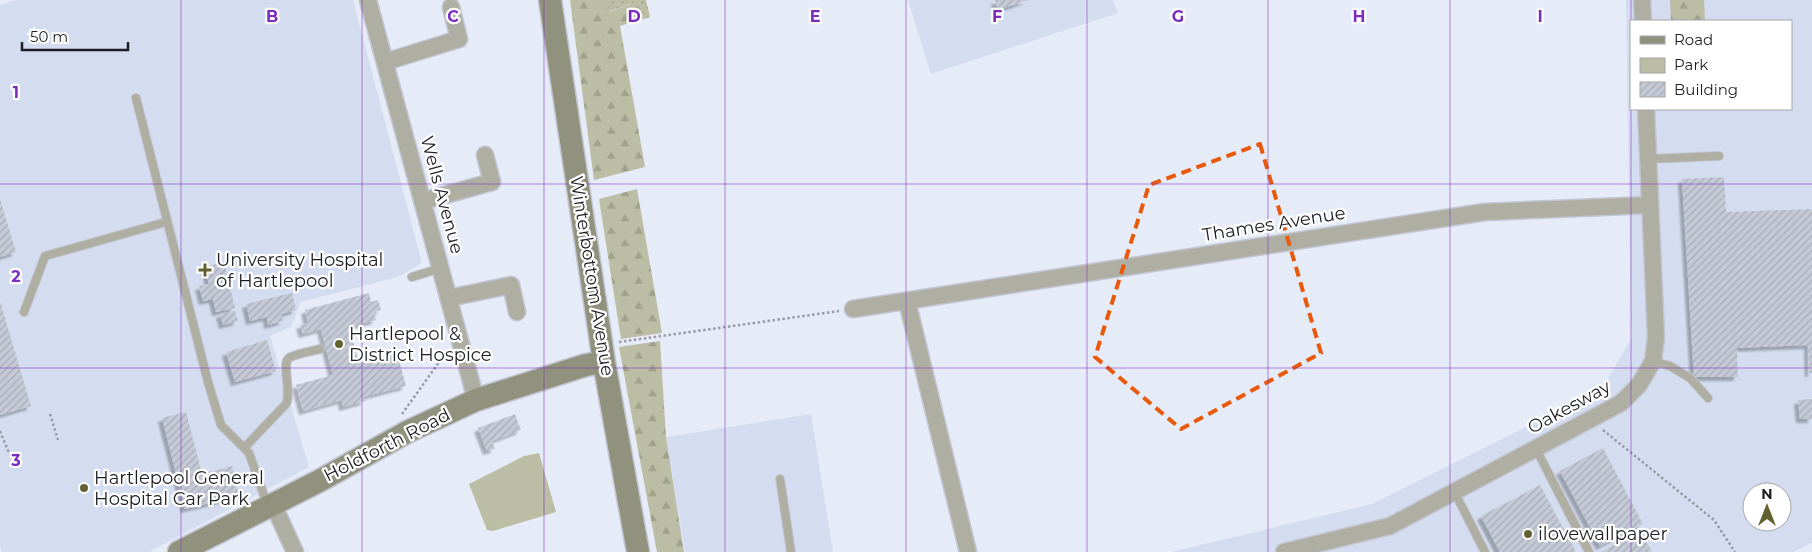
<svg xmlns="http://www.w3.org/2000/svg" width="1812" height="552" font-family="Montserrat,sans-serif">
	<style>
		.built { fill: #d4ddef; fill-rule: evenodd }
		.grass { fill: url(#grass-dots) }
		.forest { fill: url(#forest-firs) }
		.green { fill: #bbbda4 }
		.building { fill: url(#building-hatch); filter: url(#shadow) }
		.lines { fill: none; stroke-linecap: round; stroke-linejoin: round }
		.lane-casing { stroke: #c2c6d2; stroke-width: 10 }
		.street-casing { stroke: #c2c6d2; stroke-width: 19 }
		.secondary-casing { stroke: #c2c6d2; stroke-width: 25 }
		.path { stroke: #979ba4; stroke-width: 2.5; stroke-dasharray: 2.5 2.5; stroke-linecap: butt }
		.lane { stroke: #aeafa2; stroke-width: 8 }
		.street { stroke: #aeafa2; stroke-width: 16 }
		.secondary { stroke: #91927e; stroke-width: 22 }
		.marked { fill: none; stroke: #e8590c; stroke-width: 4; stroke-dasharray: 10 6; stroke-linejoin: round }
		.grid { fill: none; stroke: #7b2cbf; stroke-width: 1; stroke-opacity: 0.55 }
		.poi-dot { fill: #60622f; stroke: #fff; stroke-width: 2 }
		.labels { text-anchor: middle; stroke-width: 4.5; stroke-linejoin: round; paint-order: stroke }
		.street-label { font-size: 18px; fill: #1d1e23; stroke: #fff }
		.poi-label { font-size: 18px; fill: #1d1e23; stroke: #fff; text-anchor: start }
		.grid-label { font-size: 16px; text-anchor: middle; font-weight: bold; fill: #7b2cbf; stroke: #fff; stroke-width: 4.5; stroke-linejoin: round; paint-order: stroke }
	</style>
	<defs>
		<pattern id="grass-dots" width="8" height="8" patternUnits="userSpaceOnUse" patternTransform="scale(1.25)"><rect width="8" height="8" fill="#bbbda4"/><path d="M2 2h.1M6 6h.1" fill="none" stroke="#a0a28d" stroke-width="1.8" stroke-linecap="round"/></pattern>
		<pattern id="forest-firs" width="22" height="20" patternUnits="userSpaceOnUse" patternTransform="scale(1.25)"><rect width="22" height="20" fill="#bbbda4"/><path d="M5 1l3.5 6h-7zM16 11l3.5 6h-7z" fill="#a0a28d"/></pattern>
		<pattern id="building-hatch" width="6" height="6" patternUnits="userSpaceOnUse" patternTransform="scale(1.25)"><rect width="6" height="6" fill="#c4cad6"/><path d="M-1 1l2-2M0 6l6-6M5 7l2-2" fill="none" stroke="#a8adb7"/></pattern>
		<filter id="shadow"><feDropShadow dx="-4" dy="4" stdDeviation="1" flood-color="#0004"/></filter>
	</defs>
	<rect width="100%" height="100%" fill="#e6ebf8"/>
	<path class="built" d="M16 0H353L422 263 398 277 301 302 291 327 270 336 309 467 149 552H2L0 546V5Z
		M908 0H1113L1118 13 931 74Z
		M1626 0H1812V543L1793 552H1171L1372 504 1602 389 1631 339ZM1631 21H1791V109H1631ZM1752 492H1782V522H1752Z
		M811 414 833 552H685L666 437Z"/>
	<path class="grass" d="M606 0H646L650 17 640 20 633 3 608 12Z"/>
	<path class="forest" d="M570 0H606L609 12 634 3 640 20 620 26 645 167 594 180Z
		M1670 0H1704L1705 21H1671Z
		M637 189 662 333 621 339 599 199Z
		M660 341 666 437 684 552H657L619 347Z"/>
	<path class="green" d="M539 453 556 512 493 531 487 530 469 484 524 456Z"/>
	<path class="building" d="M995 0H1028L998 10Z
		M1724 177 1726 212 1812 209V373H1809L1808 345 1737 348 1738 377H1694L1682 179Z
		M0 199 16 252 0 257Z
		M224 262 235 308 216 312 213 299 203 301 199 286 209 284 205 267Z
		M292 293 296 310 281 314 283 321 268 325 267 317 250 321 246 304Z
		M369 293 371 302 378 300 381 310 374 312 376 320 349 327 359 363 397 353 406 386 363 397 365 401 343 407 342 400 303 411 296 385 333 375 321 329 303 334 300 325 308 323 305 310Z
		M0 301 31 406 0 415Z
		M235 311 238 321 223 325 220 314Z
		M267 340 276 371 235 382 226 352Z
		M1812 399V419H1800L1798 400Z
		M186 412 202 474 232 466 239 496 185 509 162 418Z
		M515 414 521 430 492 441 495 449 487 451 478 428Z
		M1603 448 1643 524 1600 546 1560 471Z
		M1540 485 1576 552H1500L1481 516Z
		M1640 530 1652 552H1601Z"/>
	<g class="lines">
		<defs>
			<path id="lane" d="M136 98 208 382 221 425 249 453 267 504
				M1648 159 1719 156
				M412 277 441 268
				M24 312 45 256 166 222
				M1653 361 1670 366 1690 378 1708 398
				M244 448 286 404C292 391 281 364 289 358 294 354 312 351 320 349
				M1536 449 1589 552
				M780 479 791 552
				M1455 493 1485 552"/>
			<path id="street" d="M368 0 476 400
				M1642 0 1643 21
				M385 62 459 39 451 7
				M423 201 492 182 485 155
				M449 298 511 285 517 312
				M907 301 968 552
				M853 309 1485 212 1650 205
				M273 504 295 552
				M1284 552 1390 526 1621 403 1639 385 1653 361 1656 337 1646 109"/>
			<path id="secondary" d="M550 0 604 362 638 552
				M179 552 321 480 407 432 476 400 586 365 604 362"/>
		</defs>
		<use href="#lane" class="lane-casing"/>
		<use href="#street" class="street-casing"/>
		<use href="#secondary" class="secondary-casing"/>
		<path class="path" d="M619 342 839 311
			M50 414 58 440
			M402 414 447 351
			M1603 430 1714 520 1735 552
			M0 431 9 453 13 458"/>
		<use href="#lane" class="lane"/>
		<use href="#street" class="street"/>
		<use href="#secondary" class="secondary"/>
	</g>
	<path class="marked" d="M1260 144 1321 353 1181 429 1095 357 1149 185Z"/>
	<path class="grid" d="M181 0V552M362 0V552M544 0V552M725 0V552M906 0V552M1087 0V552M1268 0V552M1450 0V552M1631 0V21M1631 109V552M0 184H1812M0 368H1812"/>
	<g class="poi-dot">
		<path d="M202.5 262.5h5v5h5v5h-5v5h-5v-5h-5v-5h5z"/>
		<circle cx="339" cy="344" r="5"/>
		<circle cx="84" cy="488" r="5"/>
		<circle cx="1528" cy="534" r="5"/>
	</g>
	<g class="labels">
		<g class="street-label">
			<text transform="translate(442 195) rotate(75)" y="6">Wells Avenue</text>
			<text transform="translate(1274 224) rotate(-9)" y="6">Thames Avenue</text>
			<text transform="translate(592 276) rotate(81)" y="6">Winterbottom Avenue</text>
			<text transform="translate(1569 407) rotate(-29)" y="6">Oakesway</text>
			<text transform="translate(387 445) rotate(-27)" y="6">Holdforth Road</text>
		</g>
		<g class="poi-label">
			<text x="216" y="266">University Hospital<tspan x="216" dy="21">of Hartlepool</tspan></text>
			<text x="349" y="340">Hartlepool &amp;<tspan x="349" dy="21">District Hospice</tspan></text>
			<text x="94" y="484">Hartlepool General<tspan x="94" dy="21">Hospital Car Park</tspan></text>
			<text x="1538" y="540">ilovewallpaper</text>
		</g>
	</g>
	<g class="grid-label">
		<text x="272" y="22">B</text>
		<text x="453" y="22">C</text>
		<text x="634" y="22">D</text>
		<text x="815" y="22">E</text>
		<text x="997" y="22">F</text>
		<text x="1178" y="22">G</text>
		<text x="1359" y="22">H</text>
		<text x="1540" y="22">I</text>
		<text x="16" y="98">1</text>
		<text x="16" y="282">2</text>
		<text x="16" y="466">3</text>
	</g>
	<rect x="1630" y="20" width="162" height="90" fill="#ffffff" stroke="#a5a5a7"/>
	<rect x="1640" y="36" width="25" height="8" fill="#91927e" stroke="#a5a5a7"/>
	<text x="1674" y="45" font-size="15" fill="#1d1e23">Road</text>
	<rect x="1640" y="58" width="25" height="15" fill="#bbbda4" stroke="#a5a5a7"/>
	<text x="1674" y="70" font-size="15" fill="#1d1e23">Park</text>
	<rect x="1640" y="82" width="25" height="15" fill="url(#building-hatch)" stroke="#a5a5a7"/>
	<text x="1674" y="95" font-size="15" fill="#1d1e23">Building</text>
	<g transform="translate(1767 507)"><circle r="24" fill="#ffffff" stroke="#a5a5a7"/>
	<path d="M0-4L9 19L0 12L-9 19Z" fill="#60622f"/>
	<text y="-8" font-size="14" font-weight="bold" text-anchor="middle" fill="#1d1e23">N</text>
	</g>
	<path d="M22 42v8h106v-8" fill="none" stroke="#1d1e23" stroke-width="2.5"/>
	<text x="30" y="42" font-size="15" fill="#1d1e23" stroke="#ffffff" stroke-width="4" paint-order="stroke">50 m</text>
</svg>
